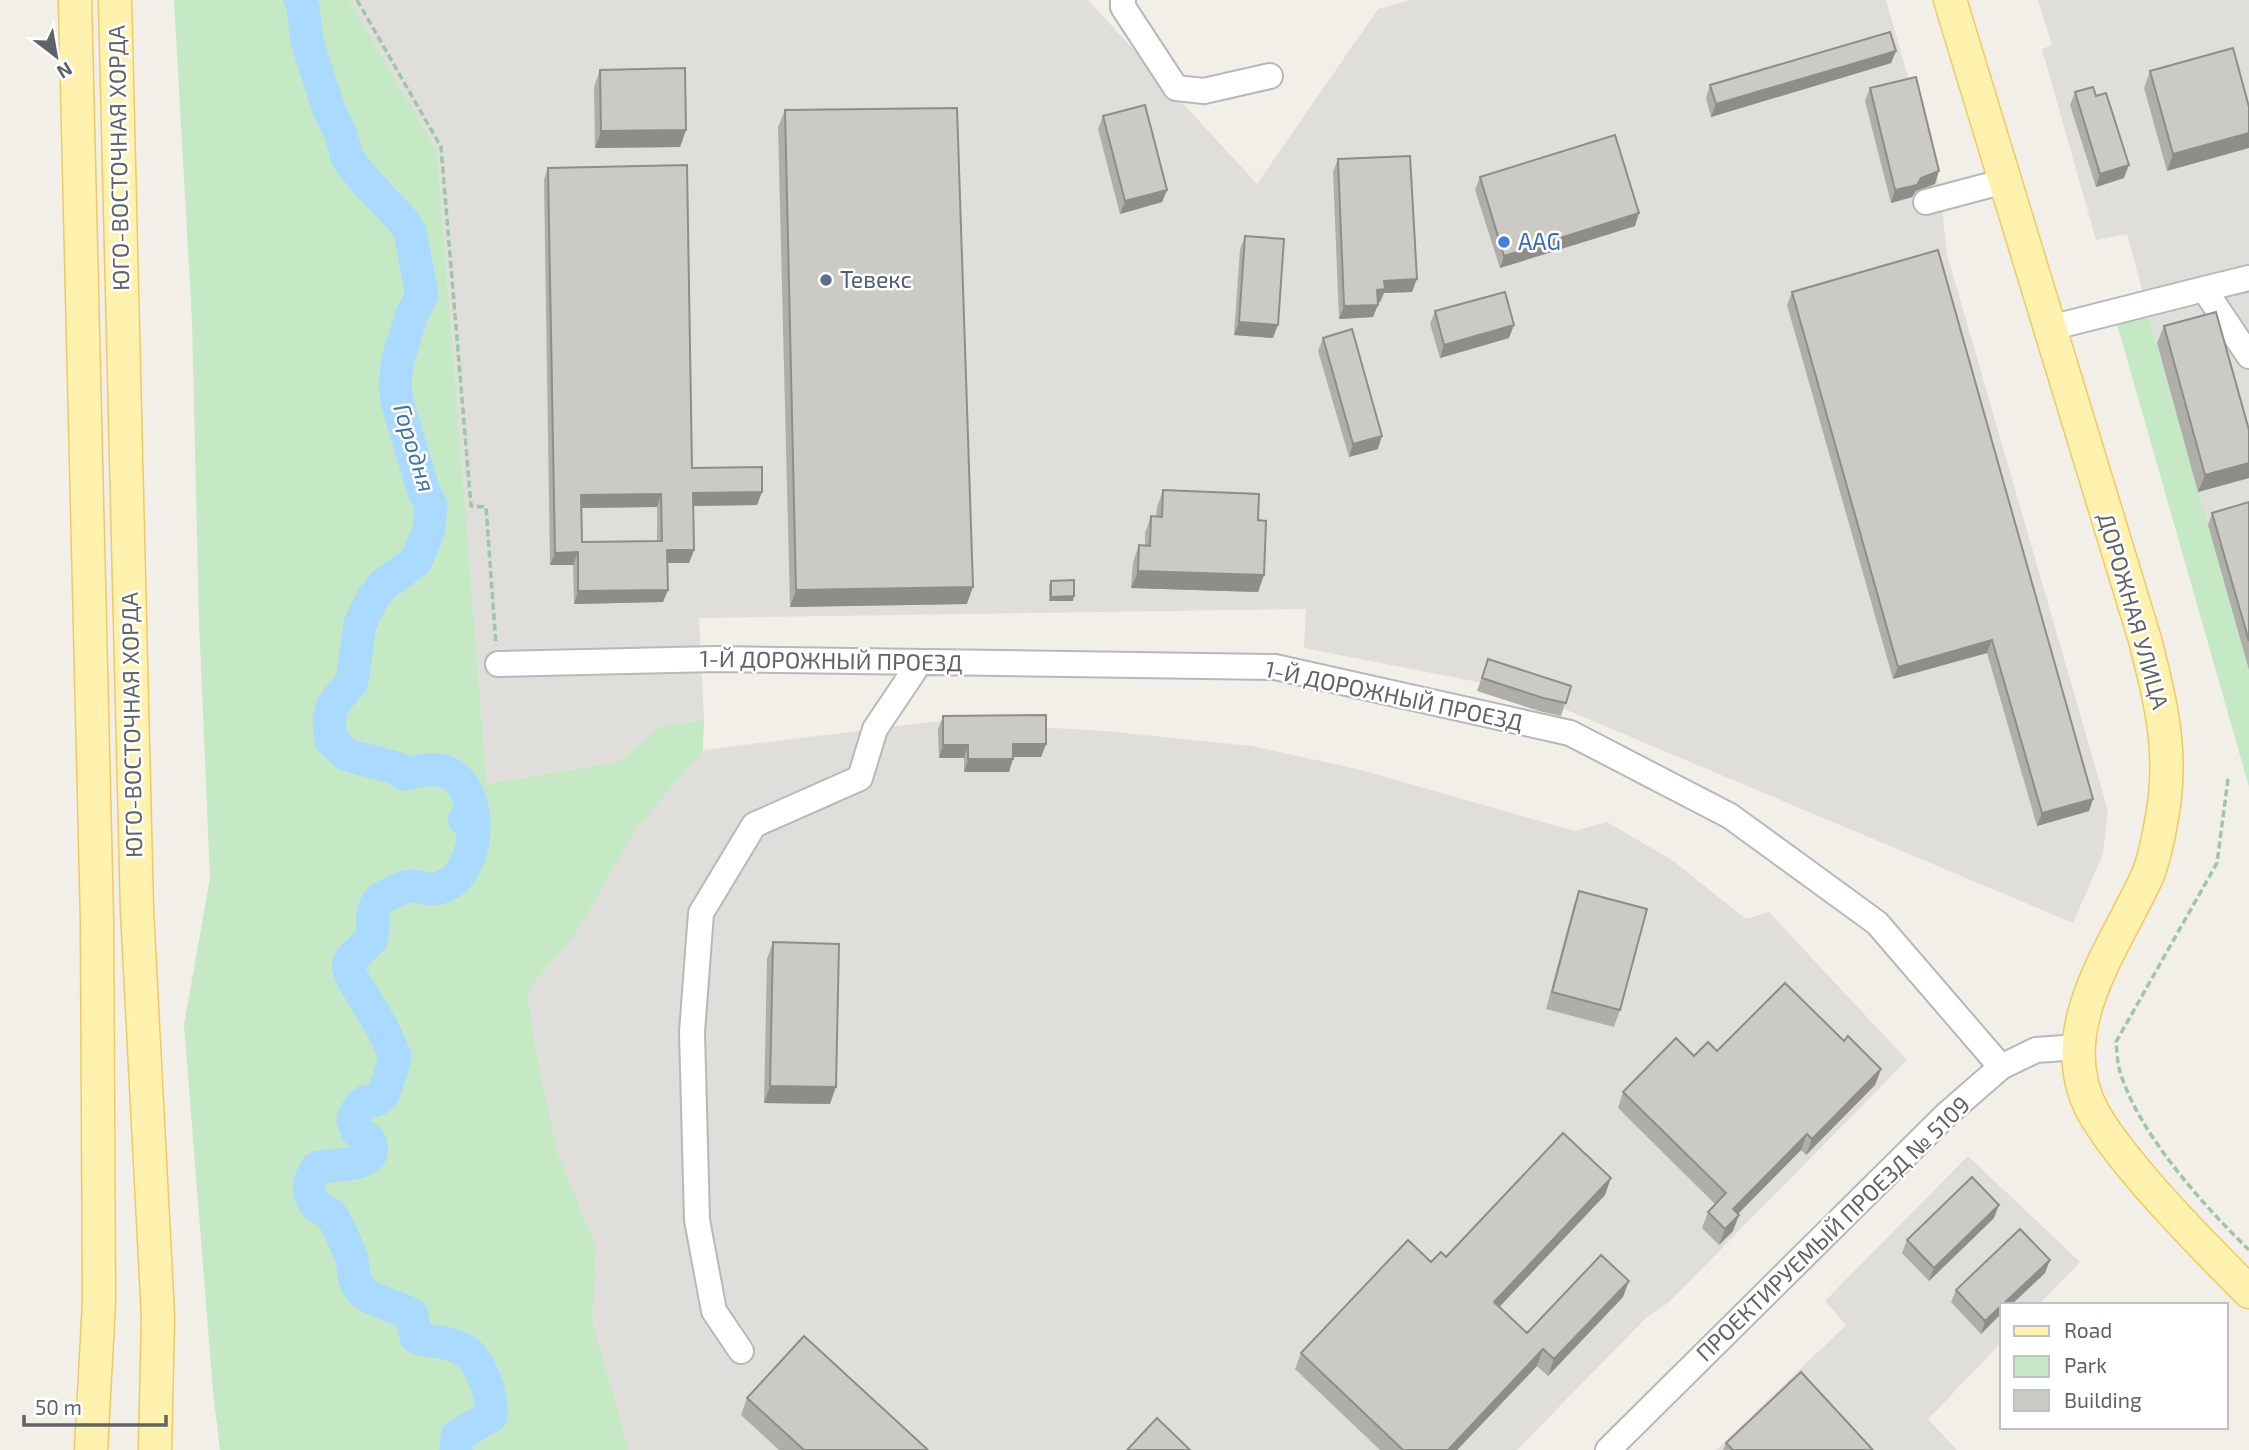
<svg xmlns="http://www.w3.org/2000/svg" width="2249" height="1450" font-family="'Exo 2',sans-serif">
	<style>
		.industrial { fill: #e0deda }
		.green { fill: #c5e8c5 }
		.water { fill: #aadaff }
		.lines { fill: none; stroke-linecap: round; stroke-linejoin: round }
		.river { stroke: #aadaff; stroke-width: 33 }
		.minor-casing { stroke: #b5b8bc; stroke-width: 28 }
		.major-casing { stroke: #f2c960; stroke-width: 35 }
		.path { stroke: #9cc7a9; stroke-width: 3.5; stroke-dasharray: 7 3.5; stroke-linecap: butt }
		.minor { stroke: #fff; stroke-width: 24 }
		.major { stroke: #fff2af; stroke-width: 32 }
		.wall { fill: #afaea9; fill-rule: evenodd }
		.shaded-wall { fill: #8f8d8a }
		.building { fill: #cccac5; stroke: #8f8d8a; stroke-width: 2; fill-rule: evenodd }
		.shop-dot { fill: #3f7fe0; stroke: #fff; stroke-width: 2.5 }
		.service-dot { fill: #5c6f8a; stroke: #fff; stroke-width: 2.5 }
		.labels { text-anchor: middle; stroke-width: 5; stroke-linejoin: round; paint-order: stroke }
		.street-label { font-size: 23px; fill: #5f6368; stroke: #fff }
		.shop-label { font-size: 23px; fill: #366cbe; stroke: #fff; text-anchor: start }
		.service-label { font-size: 23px; fill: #4e5e75; stroke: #fff; text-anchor: start }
		.water-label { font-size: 24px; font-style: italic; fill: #4174aa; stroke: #fff }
	</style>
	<rect width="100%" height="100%" fill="#f1efe8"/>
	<path class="industrial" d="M349 0H1088L1257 184 1378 9 1411 0H1886L1940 189 1947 254 2108 811 2103 854 2073 923 1519 690 1304 648 1306 609 699 618 704 720 660 727 618 762 487 784 437 151Z
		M2038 0H2249V675L2210 542 2127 234 2096 240 2042 49 2052 45Z
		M940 721 1104 731 1252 746 1357 769 1574 831 1607 822 1672 860 1746 919 1769 912 1907 1060 1668 1303 1647 1317 1517 1450H629L593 1322 596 1247 558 1153 537 1057 527 991 575 936 637 828 703 750Z
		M1968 1156 2080 1262 2038 1305H2002V1342L1928 1419 1957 1450H1716L1846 1325 1825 1301Z"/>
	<path class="green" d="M174 0H349L437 151 487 784 618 762 660 727 704 720 703 750 637 828 575 936 527 991 537 1057 558 1153 596 1247 593 1322 629 1450H220L213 1392 184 1025 210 878 199 621 192 320Z
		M2149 317 2249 670V787L2117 324Z"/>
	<path class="water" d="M459 798C465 798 472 798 477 800 494 806 486 830 482 842L467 846 449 827 447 817Z"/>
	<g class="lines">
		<path class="river" d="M300 0 303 7 307 41 315 67 329 110 341 134 347 158 365 181 403 221 410 232 422 295 412 314 398 359 395 381 397 402 424 492 431 505 429 529 416 561 382 586 372 599 360 624 352 682 333 704 329 720 331 740 347 755 396 768 404 774C421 771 439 765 455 777 468 788 474 808 474 825 474 852 463 888 431 889 424 889 417 885 410 886 403 886 387 895 381 899 369 909 374 926 372 939L350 960 348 966 351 976 383 1029 395 1056C393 1064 386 1091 382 1096 372 1107 364 1090 353 1120 355 1124 355 1128 357 1131 361 1136 367 1136 370 1142 382 1169 330 1163 317 1168 312 1177 307 1183 310 1193 315 1211 324 1207 332 1216 334 1218 347 1246 349 1251 356 1265 350 1280 362 1291 376 1304 397 1305 412 1315L416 1337C427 1342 437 1340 449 1344 457 1346 468 1351 473 1358 484 1373 493 1397 491 1416L457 1436 456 1450"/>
		<defs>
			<path id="minor" d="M1123 0V7L1176 88 1204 91 1270 76
				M1926 202 2005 181
				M2204 289 2249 278
				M2050 328 2204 289 2249 356
				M498 664 716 659 1275 667 1570 733 1730 816 1877 923 2001 1067
				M741 1351 714 1311 697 1220 692 1032 701 913 754 825 860 778 875 729 920 662
				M1608 1450 1947 1114 2001 1067 2036 1050 2079 1047"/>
			<path id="major" d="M75 0 97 920 99 1302 91 1450
				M115 0 137 911 158 1316 155 1450
				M1950 0 2145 640C2162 707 2175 758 2160 828 2157 844 2153 864 2146 879 2113 950 2050 1032 2093 1112 2106 1135 2123 1156 2140 1176 2174 1217 2212 1254 2249 1292"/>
		</defs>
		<use href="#minor" class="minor-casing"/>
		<use href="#major" class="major-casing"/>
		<path class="path" d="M357 0 441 147 471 506 486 507 496 645
			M2228 779 2217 863 2116 1042C2117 1050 2117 1060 2119 1068 2136 1131 2203 1205 2249 1250"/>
		<use href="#minor" class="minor"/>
		<use href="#major" class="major"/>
	</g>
	<path class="wall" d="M2233 48 2167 171 2144 88 2150 71Z
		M1896 51 1891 63 1711 117 1706 98 1710 85Z
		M600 70 686 130 680 147 595 148 594 87Z
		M1870 88 1935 184 1916 191 1912 197 1891 203 1865 101Z
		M2075 92 2124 178 2096 187 2070 105Z
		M785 110 967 604 790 607 778 127Z
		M1103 116 1167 190 1162 202 1120 214 1098 129Z
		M1338 159 1412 292 1384 293 1380 302H1378L1373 317 1339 319 1333 172Z
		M548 168 692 468 762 492 757 505 693 506 694 550 689 563H667L668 590 663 602 574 604 573 565H550L544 180ZM657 507V541L582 542 581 508Z
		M1480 177 1635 226 1500 268 1475 190Z
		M1245 236 1273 338 1234 335 1240 249Z
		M1792 292 2093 799 2089 811 2037 826 1987 653 1893 679 1787 305Z
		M1435 311 1509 338 1440 358 1430 324Z
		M2164 326 2249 430V478L2198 492 2157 343Z
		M1323 338 1378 449 1349 457 1318 351Z
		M1163 490 1258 520 1264 575 1258 592 1131 588 1133 562 1139 545 1145 546V533L1151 516 1156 517 1157 507Z
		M2249 502V670L2208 525 2212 513Z
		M1051 581 1073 601H1049V585Z
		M1488 659 1571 686 1561 716 1539 711 1477 691Z
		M943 716 1046 744 1041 757H1013L1009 772H964V758H939L938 729Z
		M1579 891 1620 1010 1614 1027 1546 1009 1573 908Z
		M773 942 830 1104 764 1103 767 959Z
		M1844 1041 1881 1069 1875 1085 1806 1155 1801 1150 1738 1214 1733 1231 1719 1245 1702 1228 1708 1212 1715 1204 1618 1108 1623 1092 1694 1056 1717 1051Z
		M1605 1195 1499 1307 1527 1333 1623 1297 1548 1376 1537 1366 1457 1450H1380L1295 1369 1301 1353 1431 1262Z
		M1994 1218 1929 1281 1902 1253 1907 1240Z
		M2045 1273 2011 1305H2002L1981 1334 1951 1302 1956 1290Z
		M747 1398 928 1450H779L741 1415Z
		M1726 1443 1873 1450H1723Z"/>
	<path class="shaded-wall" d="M1896 51 1891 63 1711 117 1716 104Z
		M686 130 680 147 595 148 601 131Z
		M2249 133V148L2167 171 2173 154Z
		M2129 165 2124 178 2096 187 2100 174Z
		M1939 171 1935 184 1916 191 1912 197 1891 203 1895 190 1921 178Z
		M1167 190 1162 202 1120 214 1125 201Z
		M1639 213 1635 226 1500 268 1504 256Z
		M1417 279 1412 292 1384 293 1380 302 1373 303 1377 290 1384 281Z
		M1378 305 1373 317 1339 319 1344 306Z
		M1239 322 1278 325 1273 338 1234 335Z
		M1514 325 1509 338 1440 358 1444 345Z
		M1382 436 1378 449 1349 457 1353 444Z
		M2249 463V478L2198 492 2205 475Z
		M762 492 757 505 688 506 693 493Z
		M661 494 657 507 576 508 581 495Z
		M667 550H694L689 563H662Z
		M578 552 573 565H550L555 553Z
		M1138 571 1264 575 1258 592 1131 588Z
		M973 587 967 604 790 607 796 590Z
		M668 590 663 602 574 604 578 591Z
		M1074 596 1073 601H1049L1051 597Z
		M1992 640 1987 653 1893 679 1898 667Z
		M1013 744H1046L1041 757H1008Z
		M943 745H968L964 758H939Z
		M968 759H1013L1009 772H964Z
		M2093 799 2089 811 2037 826 2042 813Z
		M1881 1069 1875 1085 1806 1155 1812 1139Z
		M770 1086 836 1087 830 1104 764 1103Z
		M1807 1134 1801 1150 1727 1225 1733 1209Z
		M1611 1178 1605 1195 1488 1319 1494 1302Z
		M1999 1205 1994 1218 1929 1281 1934 1268Z
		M1739 1215 1733 1231 1719 1245 1725 1229Z
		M2050 1260 2045 1273 2011 1305H2002Z
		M1629 1281 1623 1297 1548 1376 1554 1359Z
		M2002 1305V1313L1981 1334 1985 1321Z
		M1543 1349 1537 1366 1457 1450H1448Z"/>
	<path class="building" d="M1890 32 1896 51 1716 104 1710 85Z
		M2233 48 2249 107V133L2173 154 2150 71Z
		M685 68 686 130 601 131 600 70Z
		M1916 77 1939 171 1921 178 1917 185 1895 190 1870 88Z
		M2093 87 2096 96 2106 93 2129 165 2100 174 2075 92Z
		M1145 105 1167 190 1125 201 1103 116Z
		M957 108 973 587 796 590 785 110Z
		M1615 135 1639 213 1504 256 1480 177Z
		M1410 156 1417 279 1384 281 1385 289 1377 290 1378 305 1344 306 1338 159Z
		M687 165 692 468 762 467V492L693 493 694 550H667L668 590 578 591V552L555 553 548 168ZM661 494 662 541 582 542 581 495Z
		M1245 236 1284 239 1278 325 1239 322Z
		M1938 250 2093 799 2042 813 1992 640 1898 667 1792 292Z
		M1505 292 1514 325 1444 345 1435 311Z
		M2216 312 2249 430V463L2205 475 2164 326Z
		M1352 329 1382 436 1353 444 1323 338Z
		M1163 490 1259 494 1258 520 1266 521 1264 575 1138 571 1139 545 1150 546 1151 516 1162 517Z
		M2249 502V641L2212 513Z
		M1074 580V596L1051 597V581Z
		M1488 659 1571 686 1566 703 1543 698 1482 678Z
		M1046 715V744H1013V759H968V745H943V716Z
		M1579 891 1647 909 1620 1010 1552 992Z
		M773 942 839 944 836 1087 770 1086Z
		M1785 983 1844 1041 1848 1036 1881 1069 1812 1139 1807 1134 1733 1209 1739 1215 1725 1229 1708 1212 1726 1193 1623 1092 1676 1038 1694 1056 1708 1042 1717 1051Z
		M1563 1133 1611 1178 1494 1302 1527 1333 1601 1255 1629 1281 1554 1359 1543 1349 1448 1450H1403L1301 1353 1408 1240 1431 1262 1441 1252 1446 1257Z
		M1972 1177 1999 1205 1934 1268 1907 1240Z
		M2020 1229 2050 1260 1985 1321 1956 1290Z
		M804 1336 928 1450H804L747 1398Z
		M1801 1372 1873 1450H1733L1726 1443Z
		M1157 1418 1190 1450H1127Z"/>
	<circle class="shop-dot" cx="1504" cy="242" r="7"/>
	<circle class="service-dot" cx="826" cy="280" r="7"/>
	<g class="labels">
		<g class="street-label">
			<text transform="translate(119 158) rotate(-91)" y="8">ЮГО-ВОСТОЧНАЯ ХОРДА</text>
			<text transform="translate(2133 611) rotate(74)" y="8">ДОРОЖНАЯ УЛИЦА</text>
			<text transform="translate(831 661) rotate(1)" y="8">1-Й ДОРОЖНЫЙ ПРОЕЗД</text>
			<text transform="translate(1394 696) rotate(12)" y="8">1-Й ДОРОЖНЫЙ ПРОЕЗД</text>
			<text transform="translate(132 725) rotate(-91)" y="8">ЮГО-ВОСТОЧНАЯ ХОРДА</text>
			<text transform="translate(1833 1229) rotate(-44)" y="8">ПРОЕКТИРУЕМЫЙ ПРОЕЗД № 5109</text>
		</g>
		<g class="shop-label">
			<text x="1518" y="250">AAG</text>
		</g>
		<g class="service-label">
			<text x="840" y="288">Тевекс</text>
		</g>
		<g class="water-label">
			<text transform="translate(414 448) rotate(73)" y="8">Городня</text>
		</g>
	</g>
	<rect x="2000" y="1303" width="228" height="126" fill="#ffffff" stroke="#bfc1c3" stroke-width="2"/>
	<rect x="2014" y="1326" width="35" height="10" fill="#fff2af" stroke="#bfc1c3" stroke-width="2"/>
	<text x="2064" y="1338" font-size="21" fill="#5f6368">Road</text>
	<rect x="2014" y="1356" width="35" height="21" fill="#c5e8c5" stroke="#bfc1c3" stroke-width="2"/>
	<text x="2064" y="1373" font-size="21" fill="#5f6368">Park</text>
	<rect x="2014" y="1390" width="35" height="21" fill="#cccac5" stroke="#bfc1c3" stroke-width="2"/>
	<text x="2064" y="1408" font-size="21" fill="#5f6368">Building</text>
	<g transform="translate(56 56) rotate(149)" stroke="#ffffff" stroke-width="5" paint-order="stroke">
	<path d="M0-5L12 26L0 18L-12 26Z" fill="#5f6368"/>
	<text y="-10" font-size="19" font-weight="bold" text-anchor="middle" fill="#5f6368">N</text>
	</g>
	<path d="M24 1415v10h142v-10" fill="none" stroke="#5f6368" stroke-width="3.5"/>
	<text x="35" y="1415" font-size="21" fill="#5f6368" stroke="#ffffff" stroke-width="5" paint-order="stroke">50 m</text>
</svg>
